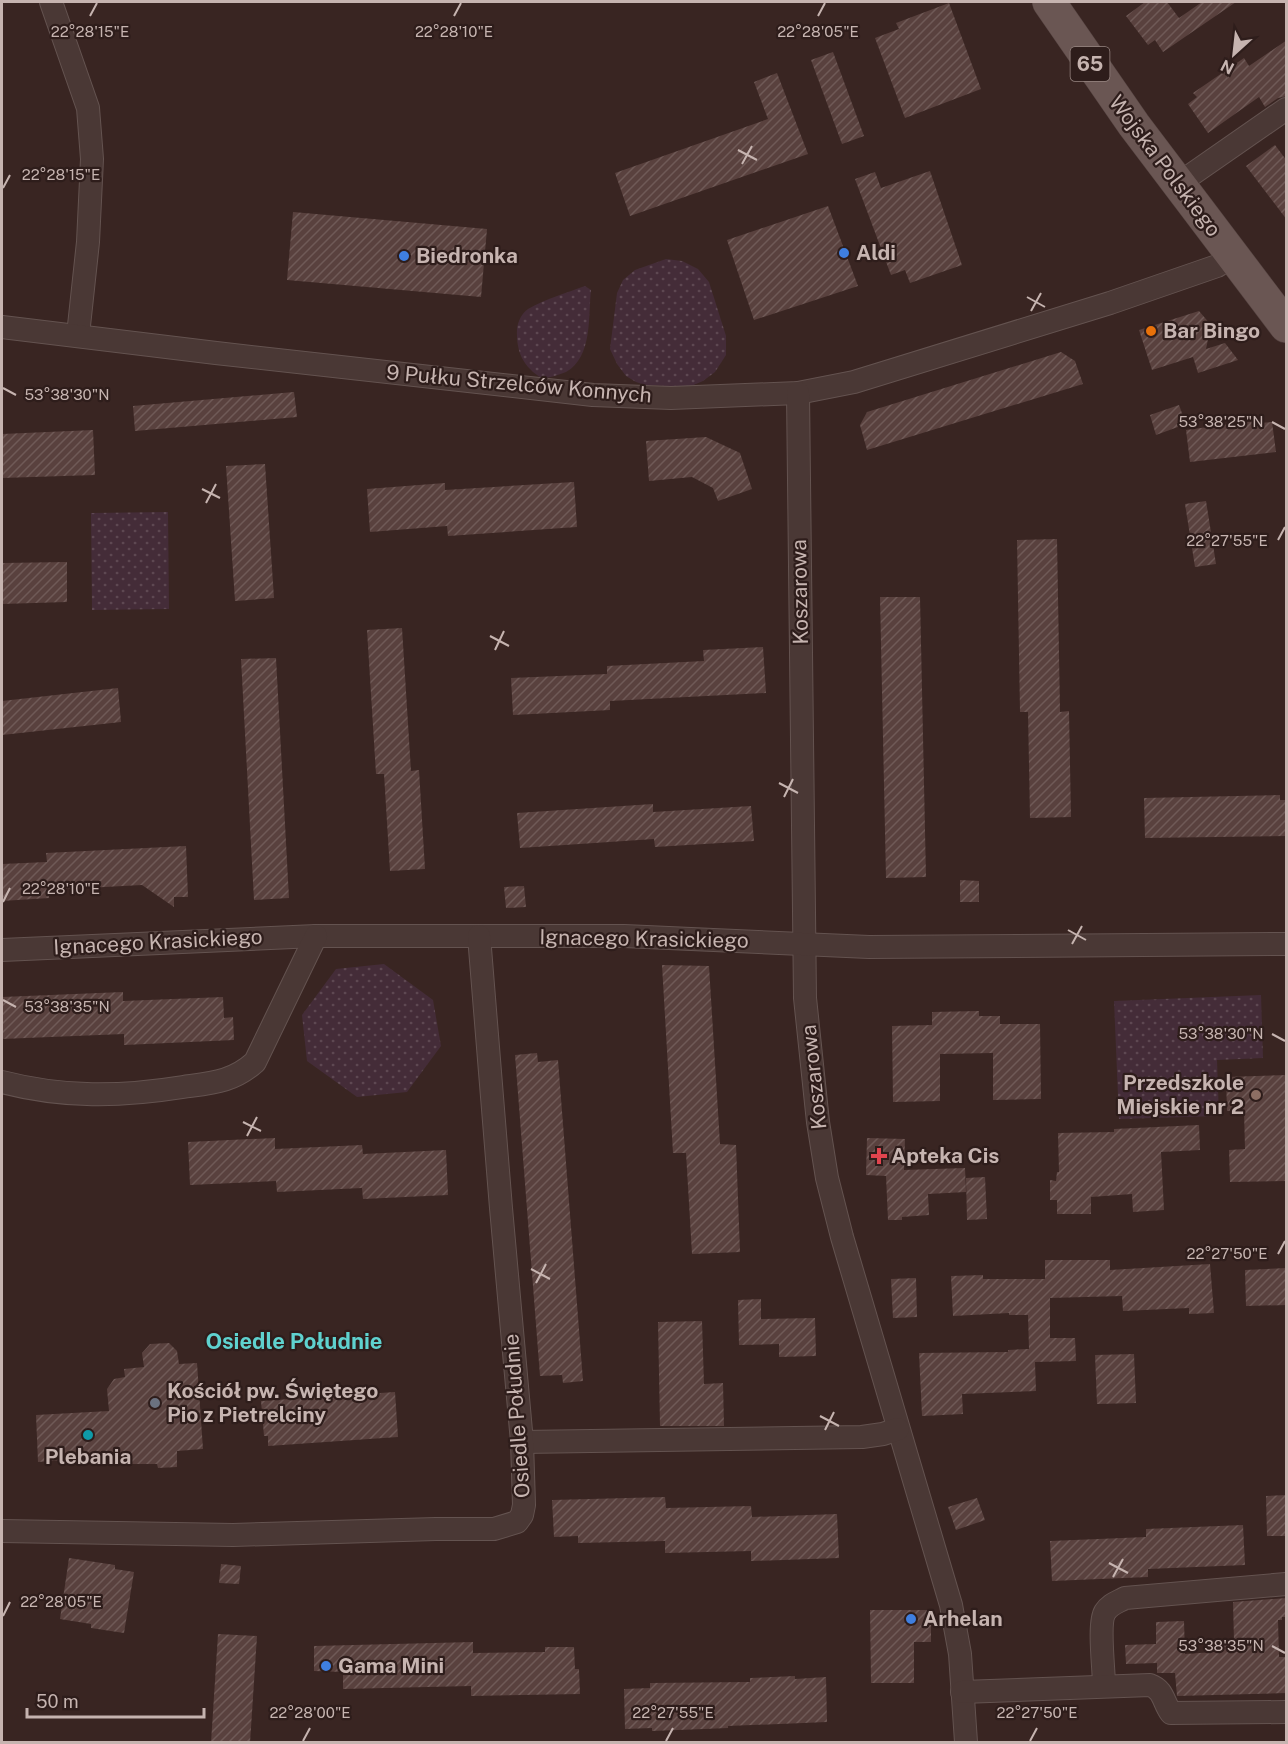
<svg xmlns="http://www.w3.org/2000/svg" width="1288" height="1744" font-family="'Public Sans',sans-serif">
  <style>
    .grass { fill: url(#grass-dots) }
    .building { fill: url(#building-hatch) }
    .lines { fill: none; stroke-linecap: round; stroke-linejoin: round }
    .minor-casing { stroke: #645350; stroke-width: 24 }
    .primary-casing { stroke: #53413f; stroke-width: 34 }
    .minor { stroke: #4a3835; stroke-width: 22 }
    .primary { stroke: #6a5653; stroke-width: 33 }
    .ticks { fill: none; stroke: #c6b4b0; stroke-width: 2 }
    .shop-dot { fill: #3f7fe0; stroke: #2e1d1b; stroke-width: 2 }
    .food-dot { fill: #e8710a; stroke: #2e1d1b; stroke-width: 2 }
    .education-dot { fill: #8d6e63; stroke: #2e1d1b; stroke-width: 2 }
    .health-dot { fill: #e0444e; stroke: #2e1d1b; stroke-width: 2 }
    .worship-dot { fill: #6b7280; stroke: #2e1d1b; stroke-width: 2 }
    .culture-dot { fill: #0f9aa8; stroke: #2e1d1b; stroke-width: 2 }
    .labels { text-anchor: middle; stroke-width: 4.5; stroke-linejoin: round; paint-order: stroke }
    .shield { fill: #2e1d1b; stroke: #988783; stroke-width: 1.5 }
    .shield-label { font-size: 20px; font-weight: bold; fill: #c6b4b0 }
    .street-label { font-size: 21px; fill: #c6b4b0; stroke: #2e1d1b }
    .poi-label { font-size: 21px; font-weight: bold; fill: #c6b4b0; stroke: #2e1d1b; text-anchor: start }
    .neighbourhood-label { font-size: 22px; font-weight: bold; fill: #5fd2cf; stroke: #2e1d1b }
    .ticks-label { font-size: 15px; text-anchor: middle; fill: #c6b4b0; stroke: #2e1d1b; stroke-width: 4.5; stroke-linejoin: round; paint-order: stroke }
  </style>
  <defs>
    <pattern id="grass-dots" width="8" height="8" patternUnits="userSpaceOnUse" patternTransform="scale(1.5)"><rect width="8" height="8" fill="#442c38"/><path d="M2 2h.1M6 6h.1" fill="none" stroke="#5e4852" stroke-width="1.8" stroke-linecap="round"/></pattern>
    <pattern id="building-hatch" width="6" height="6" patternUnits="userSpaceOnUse" patternTransform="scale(1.5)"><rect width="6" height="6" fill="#59413e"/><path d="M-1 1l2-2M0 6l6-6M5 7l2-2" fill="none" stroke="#6f5a57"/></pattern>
  </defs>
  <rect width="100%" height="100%" fill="#392522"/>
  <g class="grass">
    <path d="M666 259 682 261 698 269 709 282 726 336V355L715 372 703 381 689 387 645 385 636 382 626 376 617 364 610 349 617 293 623 280 635 270Z"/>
    <path d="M585 286 591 290C588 316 593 357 566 372 559 375 550 377 543 379 523 367 516 352 517 329 518 321 522 313 528 309 545 299 566 293 585 286Z"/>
    <path d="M168 512 169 609 92 610 91 513Z"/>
    <path d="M384 964 433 1000 441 1046 407 1092 357 1097 307 1061 302 1015 336 969Z"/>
    <path d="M1261 995 1263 1058 1217 1060 1219 1116 1119 1119 1114 1001Z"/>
  </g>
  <g class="building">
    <path d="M1145 2H1167L1179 18 1202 2H1236L1163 52 1155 40 1148 45 1126 16Z"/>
    <path d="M949 3 981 89 905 118 875 38 899 29 896 23Z"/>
    <path d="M1287 40V96L1278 98 1265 107 1259 97 1208 133 1188 104 1197 97 1193 93 1244 58 1249 66Z"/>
    <path d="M833 52 864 136 842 144 811 60Z"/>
    <path d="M777 73 808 154 630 216 615 173 768 119 754 82Z"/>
    <path d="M1275 145 1287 161V220L1246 166Z"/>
    <path d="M930 171 962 265 910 283 905 270 891 275 855 179 875 172 881 188Z"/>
    <path d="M828 206 858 286 754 320 727 240Z"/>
    <path d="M293 212 487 229 481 297 287 280Z"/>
    <path d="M1199 311 1211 325 1206 349 1225 343 1238 360 1198 373 1193 357 1152 370 1139 330Z"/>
    <path d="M1061 352 1075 361 1083 384 867 450 860 425 867 412Z"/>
    <path d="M294 392 297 417 135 431 133 406Z"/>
    <path d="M1179 405 1186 424 1156 435 1150 415Z"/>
    <path d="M1259 420 1260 423 1272 422 1276 452 1190 462 1186 430Z"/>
    <path d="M93 430 95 475 2 478V434Z"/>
    <path d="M706 437 740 453 752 489 718 501 713 488 692 477 649 481 646 441Z"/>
    <path d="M265 464 274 598 235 601 226 466Z"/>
    <path d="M574 482 577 527 448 536 447 526 370 532 367 489 445 483V490Z"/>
    <path d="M1206 501 1216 564 1195 567 1185 504Z"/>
    <path d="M1057 539 1060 712 1069 711 1071 817 1030 818 1028 712H1020L1017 540Z"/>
    <path d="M67 562V602L2 604V563Z"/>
    <path d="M880 597H920L926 877 886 878Z"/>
    <path d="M402 628 411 771 419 770 425 869 390 871 384 774H376L367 630Z"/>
    <path d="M763 647 766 693 610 701V710L513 715 511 678 607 674V666L704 661 703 650Z"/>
    <path d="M276 658 289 898 254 900 241 659Z"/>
    <path d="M118 688 121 722 2 735V701Z"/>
    <path d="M1280 795V800H1287V836L1145 838 1144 798Z"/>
    <path d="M653 804V812L751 806 754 841 655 847 654 839 520 848 517 813Z"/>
    <path d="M186 846 188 897H174V907L142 885 49 890V898L2 901V864L47 862 46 853Z"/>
    <path d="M960 880 979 881V902H960Z"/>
    <path d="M524 886 526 907 506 908 504 887Z"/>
    <path d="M662 965 709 966 720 1144 736 1145 740 1252 692 1254 686 1153H673Z"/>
    <path d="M123 992V1001L223 997 224 1018 233 1017 234 1040 124 1045V1034L2 1039V997Z"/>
    <path d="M979 1011V1016H1000V1024H1040L1041 1099 993 1100V1053L940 1054V1101L893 1102 892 1026 932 1025V1012Z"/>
    <path d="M537 1053 538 1062 558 1060 583 1381 563 1383 562 1375 540 1376 515 1055Z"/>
    <path d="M1287 1075V1181L1230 1182 1229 1150 1245 1149 1244 1110 1227 1111 1226 1077Z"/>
    <path d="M1199 1125 1200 1150 1161 1152 1164 1210 1133 1212 1132 1194 1091 1197V1214H1057V1200H1050V1180L1056 1181 1057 1172H1059L1058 1133 1114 1132V1129Z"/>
    <path d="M275 1138V1149L362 1145 363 1154 446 1150 448 1195 363 1199 362 1188 277 1192 276 1181 190 1185 188 1142Z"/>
    <path d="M867 1138 905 1139 904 1170 965 1168 966 1192 928 1194 929 1215 902 1217V1220H888L886 1176 866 1175Z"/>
    <path d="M985 1177 987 1219 967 1220 966 1178Z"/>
    <path d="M1045 1260H1110V1270L1210 1264 1214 1313 1189 1314V1308L1123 1311 1122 1296 1050 1298V1338H1075L1076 1361 1035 1362 1036 1391 962 1394 963 1414 922 1416 919 1353 1008 1352V1350L1029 1349 1028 1315H1009V1313L953 1316 951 1276 983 1275V1279H1045Z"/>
    <path d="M1287 1268V1305L1246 1306 1245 1270Z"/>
    <path d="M916 1278 917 1317 893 1318 891 1279Z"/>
    <path d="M761 1299V1319L815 1318 816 1356 779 1357V1344L739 1345 738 1300Z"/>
    <path d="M702 1321 704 1384 723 1383 724 1426H660L658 1322Z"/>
    <path d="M169 1343 177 1351 179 1364 197 1363 203 1449 177 1451V1467L158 1468 157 1464H124L123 1456 38 1462 36 1415 109 1411 107 1389 114 1379 125 1377 124 1369 144 1367 142 1353 150 1344Z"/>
    <path d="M1134 1354 1136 1403 1097 1404 1095 1355Z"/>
    <path d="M395 1392 398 1437 268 1446V1436H264L261 1401Z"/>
    <path d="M1287 1495V1536H1267L1266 1496Z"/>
    <path d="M665 1497 666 1508 751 1506 752 1517 837 1514 839 1558 751 1561V1551L665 1553V1541L578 1543V1536L554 1537 552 1500Z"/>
    <path d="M977 1498 985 1520 956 1530 948 1507Z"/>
    <path d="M1243 1525 1245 1565 1148 1569V1577L1052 1581 1050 1541 1146 1537V1529Z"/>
    <path d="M69 1558 115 1565V1569L134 1572 124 1633 91 1628V1624L60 1619Z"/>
    <path d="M221 1564 241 1566 239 1584 219 1583Z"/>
    <path d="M1287 1598V1617H1282V1620H1278L1279 1657H1287V1693L1177 1696 1175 1673H1157V1663L1126 1664 1125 1645 1156 1644V1622L1184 1621 1185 1654 1214 1652 1223 1641H1234L1233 1602Z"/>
    <path d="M870 1610H931V1642H914V1683H871Z"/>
    <path d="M218 1634 257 1636 250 1743H211Z"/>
    <path d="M473 1642V1653L545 1652V1647H574L575 1669H579L580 1694 471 1696V1686L343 1689V1672L314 1671V1646Z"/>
    <path d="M795 1676V1679L826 1677 827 1722 728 1726V1728L704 1729 652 1731V1728L625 1729 624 1689 650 1688V1683L750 1682V1678Z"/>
  </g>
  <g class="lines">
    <defs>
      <g id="minor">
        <path d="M51 2 88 108 92 159 88 242 78 335"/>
        <path d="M1178 184 1286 109"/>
        <path d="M2 327 216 353 593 395 671 398 798 393 854 382 1110 303 1217 266 1233 256"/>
        <path d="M798 393 805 998 818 1122 827 1178 842 1237 951 1605 960 1654 966 1742"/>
        <path d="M2 950 316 936H624L869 947 1286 944"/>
        <path d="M2 1082C64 1098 120 1097 183 1087 212 1083 233 1082 255 1062L316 936"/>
        <path d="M522 1442 862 1437 883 1434 898 1429"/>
        <path d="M2 1531 233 1535 436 1529H494L517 1522 522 1515 524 1505 522 1442 501 1208 479 936"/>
        <path d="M1104 1685C1104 1670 1098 1623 1105 1612 1110 1604 1118 1602 1125 1598L1286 1584"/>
        <path d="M962 1692 1150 1685C1164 1690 1163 1702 1171 1713L1286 1712"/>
      </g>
      <path id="primary" d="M1049 2 1134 125 1286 326"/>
    </defs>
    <use href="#minor" class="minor-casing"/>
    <use href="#primary" class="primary-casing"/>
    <use href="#minor" class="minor"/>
    <use href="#primary" class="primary"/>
  </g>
  <path class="ticks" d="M90 16 97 3M454 16 461 3M818 16 825 3M738 150 757 160M742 164 752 146M3 188 10 175M1027 297 1045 307M1031 311 1041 293M3 388 16 395M1272 422 1285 429M202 489 220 498M206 503 216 484M1278 540 1285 527M490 636 509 646M495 650 504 631M779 783 798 793M784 797 793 779M3 902 10 888M1068 930 1086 940M1072 944 1082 926M3 1000 16 1007M1272 1034 1285 1041M243 1122 261 1131M247 1136 257 1117M1278 1254 1285 1241M531 1269 550 1279M536 1283 546 1264M820 1416 839 1426M825 1430 834 1412M1109 1563 1128 1573M1113 1577 1123 1559M3 1616 10 1602M1272 1646 1285 1653M303 1741 310 1728M666 1741 673 1728M1030 1741 1037 1728"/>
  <g class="shop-dot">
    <circle cx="844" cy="253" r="6"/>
    <circle cx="404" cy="256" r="6"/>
    <circle cx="911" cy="1619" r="6"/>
    <circle cx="326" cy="1666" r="6"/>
  </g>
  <circle class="food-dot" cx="1151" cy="331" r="6"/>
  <circle class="education-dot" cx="1256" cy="1095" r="6"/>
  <path class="health-dot" d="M876 1147h6v6h6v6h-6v6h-6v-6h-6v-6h6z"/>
  <circle class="worship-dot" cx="155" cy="1403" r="6"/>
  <circle class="culture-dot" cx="88" cy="1435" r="6"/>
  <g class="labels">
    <rect class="shield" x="1070.5" y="47" width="39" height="34" rx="4.5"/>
    <g class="shield-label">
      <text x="1090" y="71">65</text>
    </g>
    <g class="street-label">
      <text transform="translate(1165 166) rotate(53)" y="7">Wojska Polskiego</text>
      <text transform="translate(519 384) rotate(5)" y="7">9 Pułku Strzelców Konnych</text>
      <text transform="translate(800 592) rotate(-91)" y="7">Koszarowa</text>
      <text transform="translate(644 939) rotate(1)" y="7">Ignacego Krasickiego</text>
      <text transform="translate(158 942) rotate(-3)" y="7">Ignacego Krasickiego</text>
      <text transform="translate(814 1077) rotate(-96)" y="7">Koszarowa</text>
      <text transform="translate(517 1416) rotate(-94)" y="7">Osiedle Południe</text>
    </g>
    <g class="poi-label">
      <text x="856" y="260">Aldi</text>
      <text x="416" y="263">Biedronka</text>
      <text x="1163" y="338">Bar Bingo</text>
      <text x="1244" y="1090" text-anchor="end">Przedszkole<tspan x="1244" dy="24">Miejskie nr 2</tspan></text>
      <text x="891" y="1163">Apteka Cis</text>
      <text x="167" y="1398">Kościół pw. Świętego<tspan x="167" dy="24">Pio z Pietrelciny</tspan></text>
      <text x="88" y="1464" text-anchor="middle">Plebania</text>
      <text x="923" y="1626">Arhelan</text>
      <text x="338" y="1673">Gama Mini</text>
    </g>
    <g class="neighbourhood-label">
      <text x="294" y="1349">Osiedle Południe</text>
    </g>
  </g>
  <g class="ticks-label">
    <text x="90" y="37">22°28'15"E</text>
    <text x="454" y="37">22°28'10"E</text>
    <text x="818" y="37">22°28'05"E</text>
    <text x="61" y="180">22°28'15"E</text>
    <text x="67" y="400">53°38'30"N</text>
    <text x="1221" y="427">53°38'25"N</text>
    <text x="1227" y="546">22°27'55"E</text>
    <text x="61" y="894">22°28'10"E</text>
    <text x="67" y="1012">53°38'35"N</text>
    <text x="1221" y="1039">53°38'30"N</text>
    <text x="1227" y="1259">22°27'50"E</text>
    <text x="61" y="1607">22°28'05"E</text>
    <text x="1221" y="1651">53°38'35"N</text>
    <text x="310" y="1718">22°28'00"E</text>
    <text x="673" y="1718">22°27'55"E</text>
    <text x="1037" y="1718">22°27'50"E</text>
  </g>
  <rect width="1288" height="1744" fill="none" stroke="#c6b4b0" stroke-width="6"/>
  <g transform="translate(1234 54) rotate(207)" stroke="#2e1d1b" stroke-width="4.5" paint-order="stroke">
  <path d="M0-4.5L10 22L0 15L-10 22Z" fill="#c6b4b0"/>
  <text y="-9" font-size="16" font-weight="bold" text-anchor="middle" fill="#c6b4b0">N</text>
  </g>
  <path d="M27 1708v9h177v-9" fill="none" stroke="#c6b4b0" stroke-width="3"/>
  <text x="36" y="1708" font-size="18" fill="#c6b4b0" stroke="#2e1d1b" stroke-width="4.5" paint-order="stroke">50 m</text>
</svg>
